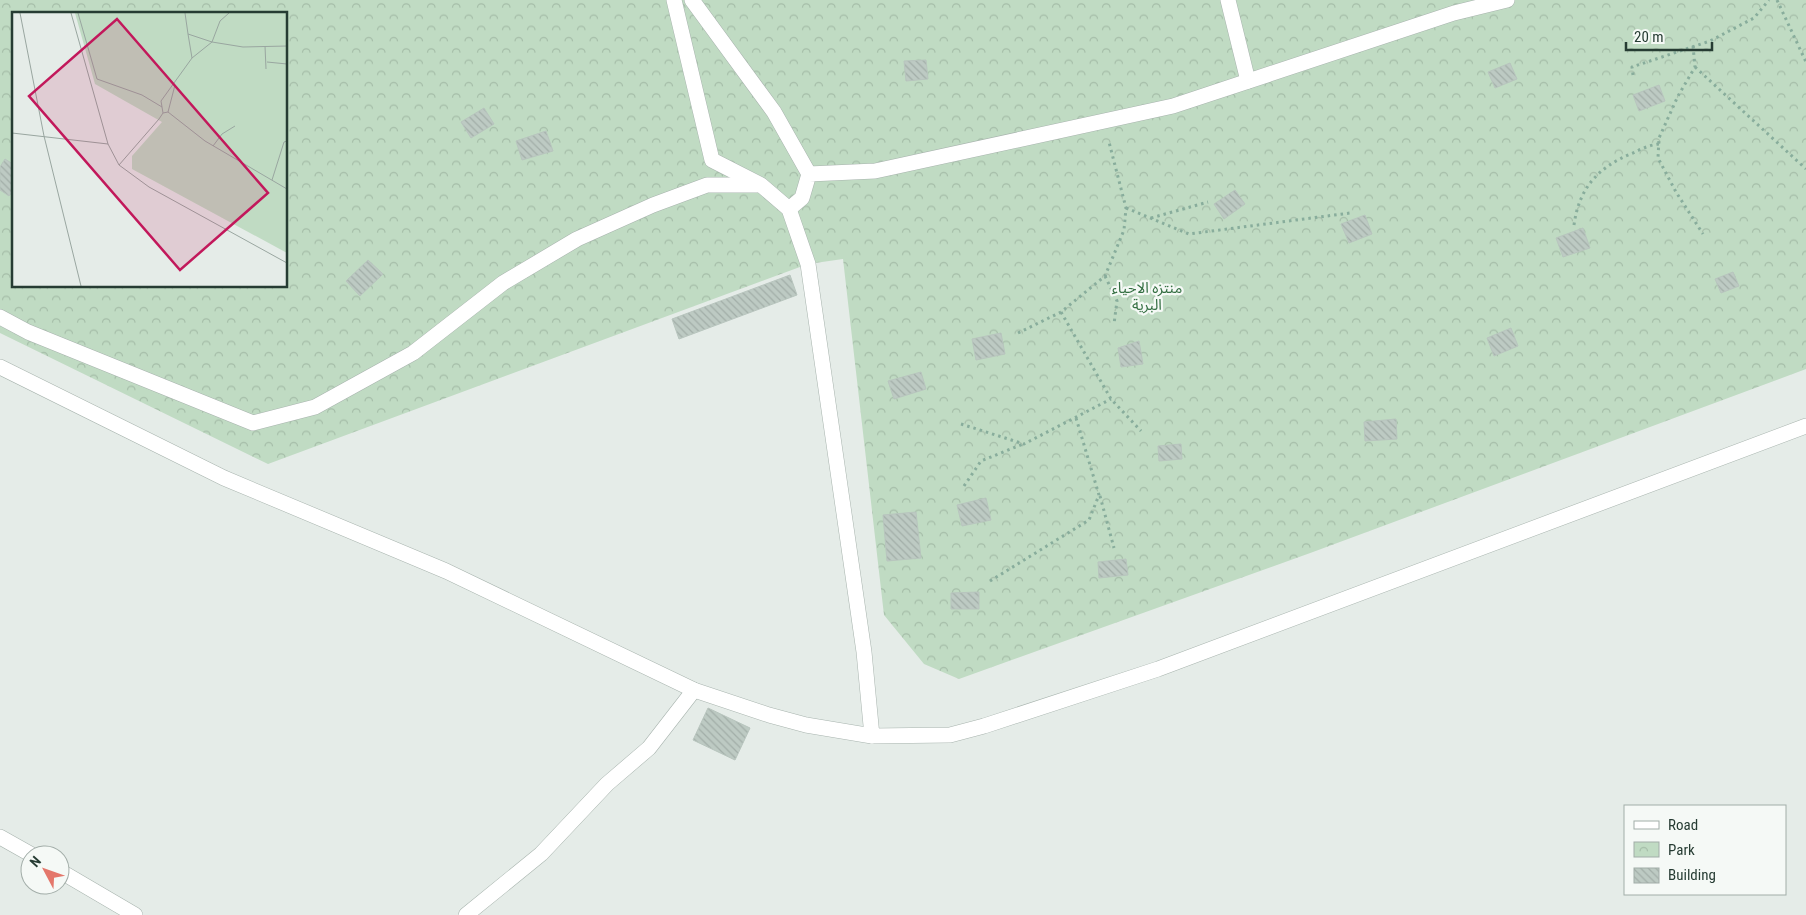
<svg xmlns="http://www.w3.org/2000/svg" width="1806" height="915" font-family="'Roboto Condensed','Noto Sans Arabic',sans-serif">
  <style>
    .park { fill: url(#park-crowns); fill-rule: evenodd }
    .building { fill: url(#building-back-hatch); stroke: #b8c5be }
    .lines { fill: none; stroke-linecap: round; stroke-linejoin: round }
    .minor-casing { stroke: #a8b4ae; stroke-width: 16 }
    .path { stroke: #88ad9c; stroke-width: 3; stroke-dasharray: 2.5 4; stroke-linecap: butt }
    .minor { stroke: #fff; stroke-width: 15 }
    .labels { text-anchor: middle; stroke-width: 4.5; stroke-linejoin: round; paint-order: stroke }
    .park-label { font-size: 15px; fill: #346f42; stroke: #f5f9f6 }
    .inset-road { fill: none; stroke: #99a6a0; stroke-width: 1 }
    .view { fill: #c2185b; fill-opacity: 0.15; stroke: #c2185b; stroke-width: 2.5 }
    .inset-edge { fill: none; stroke: #263c33; stroke-width: 2.5 }
  </style>
  <defs>
    <pattern id="park-crowns" width="20" height="18" patternUnits="userSpaceOnUse" patternTransform="scale(1.25)"><rect width="20" height="18" fill="#c0dbc3"/><path d="M2 6a3 3 0 1 1 6 0M12 15a3 3 0 1 1 6 0" fill="none" stroke="#a5bda8"/></pattern>
    <pattern id="building-back-hatch" width="6" height="6" patternUnits="userSpaceOnUse" patternTransform="scale(1.25)"><rect width="6" height="6" fill="#bdcac3"/><path d="M-1 5l2 2M0 0l6 6M5-1l2 2" fill="none" stroke="#a2aea8"/></pattern>
  </defs>
  <rect width="100%" height="100%" fill="#e5ece8"/>
  <path class="park" d="M0 0H1806V369L1313 552 959 679 924 664 884 615 843 259 808 264 268 464 0 333ZM14 14H286V286H14Z"/>
  <g class="building">
    <path d="M926 60 928 79 906 81 904 61Z"/>
    <path d="M1510 63 1517 79 1495 88 1488 72Z"/>
    <path d="M1659 85 1665 101 1639 111 1633 95Z"/>
    <path d="M484 108 494 124 471 138 461 122Z"/>
    <path d="M546 131 553 151 522 160 516 141Z"/>
    <path d="M5 159 14 165V190L9 196 0 190V167Z"/>
    <path d="M1235 190 1245 204 1224 219 1214 204Z"/>
    <path d="M1365 215 1372 234 1349 243 1341 224Z"/>
    <path d="M1583 228 1590 248 1563 257 1556 238Z"/>
    <path d="M368 260 383 274 360 296 346 281Z"/>
    <path d="M1733 272 1739 286 1721 293 1715 279Z"/>
    <path d="M790 275 797 295 679 339 672 319Z"/>
    <path d="M1511 328 1518 346 1494 356 1487 338Z"/>
    <path d="M1001 333 1005 354 976 360 972 339Z"/>
    <path d="M1139 341 1143 364 1121 367 1118 348Z"/>
    <path d="M921 372 926 389 894 399 888 381Z"/>
    <path d="M1396 419 1397 439 1365 441 1364 422Z"/>
    <path d="M1181 444 1182 459 1159 461 1158 446Z"/>
    <path d="M986 498 991 520 962 526 957 505Z"/>
    <path d="M916 512 921 558 887 561 883 515Z"/>
    <path d="M1126 559 1128 575 1099 578 1098 562Z"/>
    <path d="M979 592V609H951V593Z"/>
    <path d="M708 708 750 728 735 760 693 740Z"/>
  </g>
  <g class="lines">
    <defs>
      <g id="minor">
        <path d="M674 0 712 160 761 185 789 209 808 264 864 652 872 736 950 735 984 726 1158 669 1806 426"/>
        <path d="M692 0 774 112 809 174"/>
        <path d="M1228 0 1248 81"/>
        <path d="M789 209 802 198 809 174 875 171 1173 106 1454 13 1507 0"/>
        <path d="M0 317 28 332 253 423 315 407 413 353 503 283 577 239 653 205 707 185H757"/>
        <path d="M0 367 224 478 446 571 694 690 769 715 806 725 872 736"/>
        <path d="M0 837 32 855"/>
        <path d="M60 871 135 915"/>
        <path d="M466 915 541 854 607 784 649 748 694 690"/>
      </g>
    </defs>
    <use href="#minor" class="minor-casing"/>
    <g class="path">
      <path d="M1777 0 1806 62"/>
      <path d="M1693 46 1695 67 1678 96 1659 138 1658 158 1676 192 1703 234"/>
      <path d="M1695 67 1806 169"/>
      <path d="M1633 75 1632 67 1710 41 1754 18 1769 0"/>
      <path d="M1126 208 1189 234 1350 213"/>
      <path d="M1151 218 1208 202"/>
      <path d="M1574 225C1579 188 1598 167 1633 153 1641 149 1649 145 1659 144"/>
      <path d="M1105 276 1117 301 1114 324"/>
      <path d="M1061 312 1111 399 1141 431"/>
      <path d="M1018 333 1061 312 1105 276 1124 230 1126 208 1109 142"/>
      <path d="M961 424 1024 444 1111 399"/>
      <path d="M964 486 981 461 1023 444"/>
      <path d="M1100 496 1114 548"/>
      <path d="M990 581 1089 520 1099 495 1076 418"/>
    </g>
    <use href="#minor" class="minor"/>
  </g>
  <g class="labels">
    <g class="park-label">
      <text x="1147" y="293">منتزه الاحياء<tspan x="1147" dy="17">البرية</tspan></text>
    </g>
  </g>
  <g transform="translate(12 12)">
    <rect width="275" height="275" fill="#e5ece8"/>
    <path d="M63 1H275V241L120 157V144L150 110 83 72Z" fill="#c0dbc3"/>
    <path class="inset-road" d="M8 1 32 124 69 274M59 1 96 132 107 153M66 1 85 67 130 83 150 95M173 1 176 22 200 30 231 35 275 34M217 1 208 9 200 30 180 46 149 89 151 101 147 107 107 153 137 175 275 251M176 22 180 46M253 34 254 57M255 50 275 52M156 100 163 73M151 101 156 100 193 129 275 177M0 121 96 132M201 134 210 122 223 114M260 168 272 130 275 129"/>
    <path class="view" d="M105 7 256 181 168 258 17 84Z"/>
    <rect width="275" height="275" class="inset-edge"/>
  </g>
  <rect x="1624" y="805" width="162" height="90" fill="#f5f9f6" stroke="#a2ada8"/>
  <rect x="1634" y="821" width="25" height="8" fill="#ffffff" stroke="#a2ada8"/>
  <text x="1668" y="830" font-size="15" fill="#263c33">Road</text>
  <rect x="1634" y="842" width="25" height="15" fill="url(#park-crowns)" stroke="#a2ada8"/>
  <text x="1668" y="855" font-size="15" fill="#263c33">Park</text>
  <rect x="1634" y="868" width="25" height="15" fill="url(#building-back-hatch)" stroke="#a2ada8"/>
  <text x="1668" y="880" font-size="15" fill="#263c33">Building</text>
  <g transform="translate(45 870) rotate(311)"><circle r="24" fill="#f5f9f6" stroke="#a2ada8"/>
  <path d="M0-4L9 19L0 12L-9 19Z" fill="#e4776b"/>
  <text y="-8" font-size="14" font-weight="bold" text-anchor="middle" fill="#263c33">N</text>
  </g>
  <path d="M1626 42v8h86v-8" fill="none" stroke="#263c33" stroke-width="2.5"/>
  <text x="1634" y="42" font-size="15" fill="#263c33" stroke="#f5f9f6" stroke-width="4" paint-order="stroke">20 m</text>
</svg>
